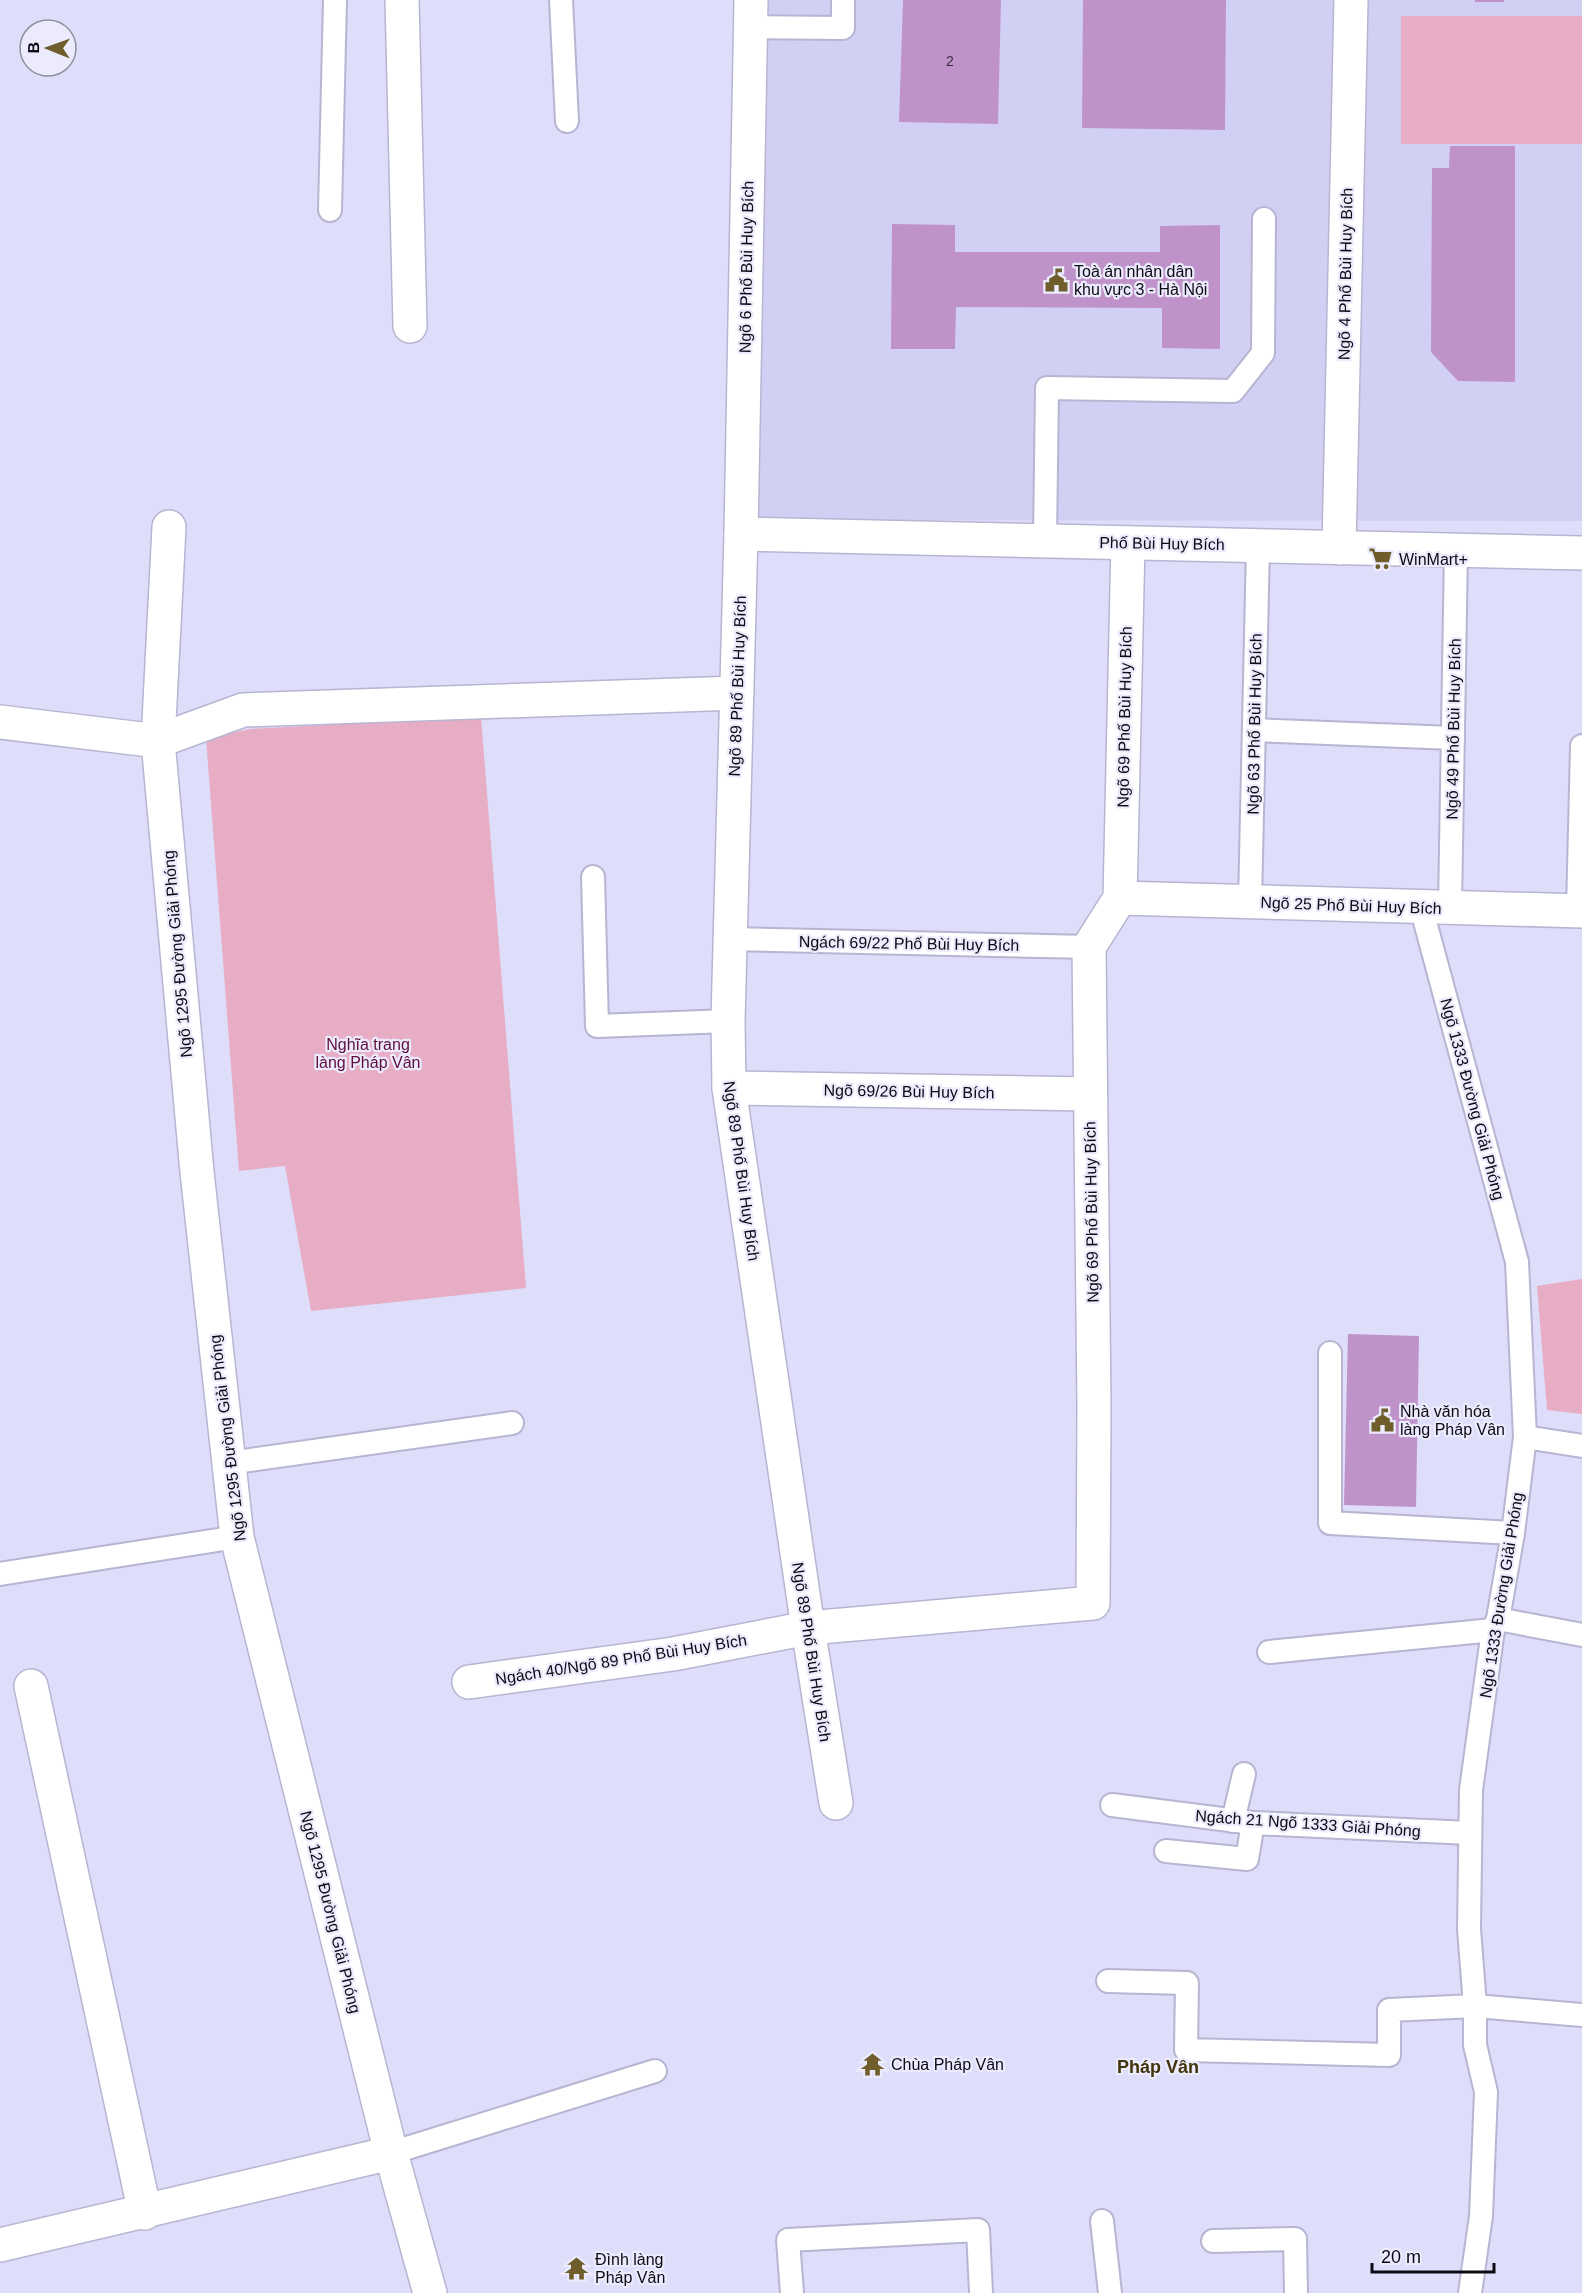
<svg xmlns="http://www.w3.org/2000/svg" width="1582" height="2293" font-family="Arial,sans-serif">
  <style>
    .built { fill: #d2cff4 }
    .green { fill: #e7adc4 }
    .building { fill: #bf93c9 }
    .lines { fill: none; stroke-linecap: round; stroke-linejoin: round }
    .lane-casing { stroke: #b7b5d1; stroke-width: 26 }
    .street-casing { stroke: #b7b5d1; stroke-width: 36 }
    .secondary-casing { stroke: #b7b5d1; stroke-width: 36 }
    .lane { stroke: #fff; stroke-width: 22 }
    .street { stroke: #fff; stroke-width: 33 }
    .secondary { stroke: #fff; stroke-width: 33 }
    .labels { text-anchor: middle; stroke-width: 4.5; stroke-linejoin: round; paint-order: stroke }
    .number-label { font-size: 14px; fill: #392d41 }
    .street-label { font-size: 16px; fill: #0c0b14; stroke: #ecebfd }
    .poi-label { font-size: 16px; fill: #0c0b14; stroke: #ecebfd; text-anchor: start }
    .park-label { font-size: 16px; fill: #600e3b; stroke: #ecebfd }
    .neighbourhood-label { font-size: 18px; font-weight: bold; fill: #42340a; stroke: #ecebfd }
  </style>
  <rect width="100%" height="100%" fill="#deddfa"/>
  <path class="built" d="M762 0H1582V521L751 520Z"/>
  <g class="green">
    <rect x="1401" y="16" width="181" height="128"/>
    <path d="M481 717 526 1288 311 1311 285 1166 239 1171 206 738 250 729Z"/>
    <path d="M1582 1279V1414L1547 1410 1537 1286Z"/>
  </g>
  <g class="building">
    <path d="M903 0H1001L998 124 899 122Z"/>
    <path d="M1083 0H1226L1225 130 1082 128Z"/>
    <rect x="1475" y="0" width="29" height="2"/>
    <path d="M1450 146H1515V382L1458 381 1431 352 1432 168H1449Z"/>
    <path d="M892 224 955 225V252H1160V226L1220 225V349L1162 348V308L956 307 955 349H891Z"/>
    <path d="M1348 1334 1419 1336 1416 1507 1344 1505Z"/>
  </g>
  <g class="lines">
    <defs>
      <g id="lane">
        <path d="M561 0 567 121"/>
        <path d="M750 27 843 28V0"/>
        <path d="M330 210 335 0"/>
        <path d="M1045 541 1047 388 1233 391 1263 353 1264 219"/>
        <path d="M1254 730 1453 738"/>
        <path d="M593 877 597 1026 728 1021"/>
        <path d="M1250 902 1258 546"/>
        <path d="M1421 907 1517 1262 1525 1437 1513 1533 1498 1619 1493 1630 1471 1790 1469 1929 1475 2006V2045L1486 2092 1481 2216 1470 2293"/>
        <path d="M1450 907 1456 550"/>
        <path d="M1578 911 1582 746"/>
        <path d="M730 939 1089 947"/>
        <path d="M1330 1353V1523L1513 1533"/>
        <path d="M1525 1437 1582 1446"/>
        <path d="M229 1463 512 1423"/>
        <path d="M0 1574 237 1537"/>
        <path d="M1498 1619 1582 1635"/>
        <path d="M1269 1652 1493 1630"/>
        <path d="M1112 1805 1253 1823 1470 1833"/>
        <path d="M1233 1821 1244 1774"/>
        <path d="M1166 1851 1247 1859 1253 1823"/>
        <path d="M1108 1981 1187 1983 1186 2050 1389 2055V2010L1475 2006 1582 2015"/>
        <path d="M391 2153 655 2071"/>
        <path d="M1102 2221 1110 2293"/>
        <path d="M1213 2241 1295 2239 1296 2293"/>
        <path d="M792 2293 788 2240 978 2230 981 2293"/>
      </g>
      <g id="street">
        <path d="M402 0 410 326"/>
        <path d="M169 527 158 741 197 1172 237 1537 391 2153 430 2293"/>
        <path d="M741 534 728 1021 729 1088 808 1628 836 1803"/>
        <path d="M1339 548 1351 0"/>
        <path d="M0 722 158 741 243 710 737 693"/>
        <path d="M1120 898 1582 911"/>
        <path d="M729 1088 1090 1094"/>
        <path d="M469 1682 673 1654 808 1628 1093 1603 1094 1406 1089 947 1120 898 1128 543"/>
        <path d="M31 1686 145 2213"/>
        <path d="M0 2245 391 2153"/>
      </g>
      <path id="secondary" d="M751 0 741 534 1582 553"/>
    </defs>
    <use href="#lane" class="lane-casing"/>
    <use href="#street" class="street-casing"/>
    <use href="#secondary" class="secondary-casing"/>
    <use href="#lane" class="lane"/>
    <use href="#street" class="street"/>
    <use href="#secondary" class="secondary"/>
  </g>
  <defs>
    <symbol id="civic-bare" viewBox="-9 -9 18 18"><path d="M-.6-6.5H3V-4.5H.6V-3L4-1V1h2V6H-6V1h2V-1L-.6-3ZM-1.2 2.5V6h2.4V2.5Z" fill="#6f5d2b" stroke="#ecebfd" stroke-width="2.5" paint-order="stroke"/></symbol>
    <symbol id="supermarket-bare" viewBox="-9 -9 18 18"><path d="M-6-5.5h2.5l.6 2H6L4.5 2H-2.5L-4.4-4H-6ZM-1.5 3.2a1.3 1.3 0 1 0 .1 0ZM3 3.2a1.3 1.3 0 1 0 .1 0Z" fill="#6f5d2b" stroke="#ecebfd" stroke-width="2.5" paint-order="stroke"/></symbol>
    <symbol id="temple-bare" viewBox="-9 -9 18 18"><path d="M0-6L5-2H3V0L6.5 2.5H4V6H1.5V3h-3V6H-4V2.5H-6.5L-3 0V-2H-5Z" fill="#6f5d2b" stroke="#ecebfd" stroke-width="2.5" paint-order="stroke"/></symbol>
  </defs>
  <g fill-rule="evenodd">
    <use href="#civic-bare" x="1040" y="264" width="33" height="33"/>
    <use href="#supermarket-bare" x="1364" y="542" width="33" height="33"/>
    <use href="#civic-bare" x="1366" y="1404" width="33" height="33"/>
    <use href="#temple-bare" x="856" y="2048" width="33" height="33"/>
    <use href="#temple-bare" x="560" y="2252" width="33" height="33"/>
  </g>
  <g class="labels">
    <g class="number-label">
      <text x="950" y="66">2</text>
    </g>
    <g class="street-label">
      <text transform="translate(746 267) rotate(-89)" y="6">Ngõ 6 Phố Bùi Huy Bích</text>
      <text transform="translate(1345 274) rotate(-89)" y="6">Ngõ 4 Phố Bùi Huy Bích</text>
      <text transform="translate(1162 543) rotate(1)" y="6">Phố Bùi Huy Bích</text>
      <text transform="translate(737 686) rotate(-88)" y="6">Ngõ 89 Phố Bùi Huy Bích</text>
      <text transform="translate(1124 717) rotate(-89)" y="6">Ngõ 69 Phố Bùi Huy Bích</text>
      <text transform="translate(1254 724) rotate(-89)" y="6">Ngõ 63 Phố Bùi Huy Bích</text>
      <text transform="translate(1453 729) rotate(-89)" y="6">Ngõ 49 Phố Bùi Huy Bích</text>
      <text transform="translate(1351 905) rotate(2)" y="6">Ngõ 25 Phố Bùi Huy Bích</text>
      <text transform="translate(909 943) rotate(1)" y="6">Ngách 69/22 Phố Bùi Huy Bích</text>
      <text transform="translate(177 954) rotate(-95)" y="6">Ngõ 1295 Đường Giải Phóng</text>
      <text transform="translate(909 1091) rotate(1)" y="6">Ngõ 69/26 Bùi Huy Bích</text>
      <text transform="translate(1473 1099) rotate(75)" y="6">Ngõ 1333 Đường Giải Phóng</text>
      <text transform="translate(742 1171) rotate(82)" y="6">Ngõ 89 Phố Bùi Huy Bích</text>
      <text transform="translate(1091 1212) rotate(-91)" y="6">Ngõ 69 Phố Bùi Huy Bích</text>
      <text transform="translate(227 1438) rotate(-97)" y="6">Ngõ 1295 Đường Giải Phóng</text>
      <text transform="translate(1501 1595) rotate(-81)" y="6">Ngõ 1333 Đường Giải Phóng</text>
      <text transform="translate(812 1652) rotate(81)" y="6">Ngõ 89 Phố Bùi Huy Bích</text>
      <text transform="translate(621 1659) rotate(-9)" y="6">Ngách 40/Ngõ 89 Phố Bùi Huy Bích</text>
      <text transform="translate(1308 1823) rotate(4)" y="6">Ngách 21 Ngõ 1333 Giải Phóng</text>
      <text transform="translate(331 1912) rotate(76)" y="6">Ngõ 1295 Đường Giải Phóng</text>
    </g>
    <g class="poi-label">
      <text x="1074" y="277">Toà án nhân dân<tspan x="1074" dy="18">khu vực 3 - Hà Nội</tspan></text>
      <text x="1399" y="565">WinMart+</text>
      <text x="1400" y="1417">Nhà văn hóa<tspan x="1400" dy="18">làng Pháp Vân</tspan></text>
      <text x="891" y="2070">Chùa Pháp Vân</text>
      <text x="595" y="2265">Đình làng<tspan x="595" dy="18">Pháp Vân</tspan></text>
    </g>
    <g class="park-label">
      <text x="368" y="1050">Nghĩa trang<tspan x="368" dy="18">làng Pháp Vân</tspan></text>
    </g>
    <g class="neighbourhood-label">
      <text x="1158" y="2073">Pháp Vân</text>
    </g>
  </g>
  <g transform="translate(48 48) rotate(271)"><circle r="28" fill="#ecebfd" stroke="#9291a0" stroke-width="1.5"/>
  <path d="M0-4.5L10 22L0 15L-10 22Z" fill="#6f5d2b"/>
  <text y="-9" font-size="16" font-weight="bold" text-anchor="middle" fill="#0c0b14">B</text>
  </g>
  <path d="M1372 2263v9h122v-9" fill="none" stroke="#0c0b14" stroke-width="3"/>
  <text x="1381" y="2263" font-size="18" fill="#0c0b14" stroke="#ecebfd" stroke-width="4.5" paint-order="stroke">20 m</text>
</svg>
